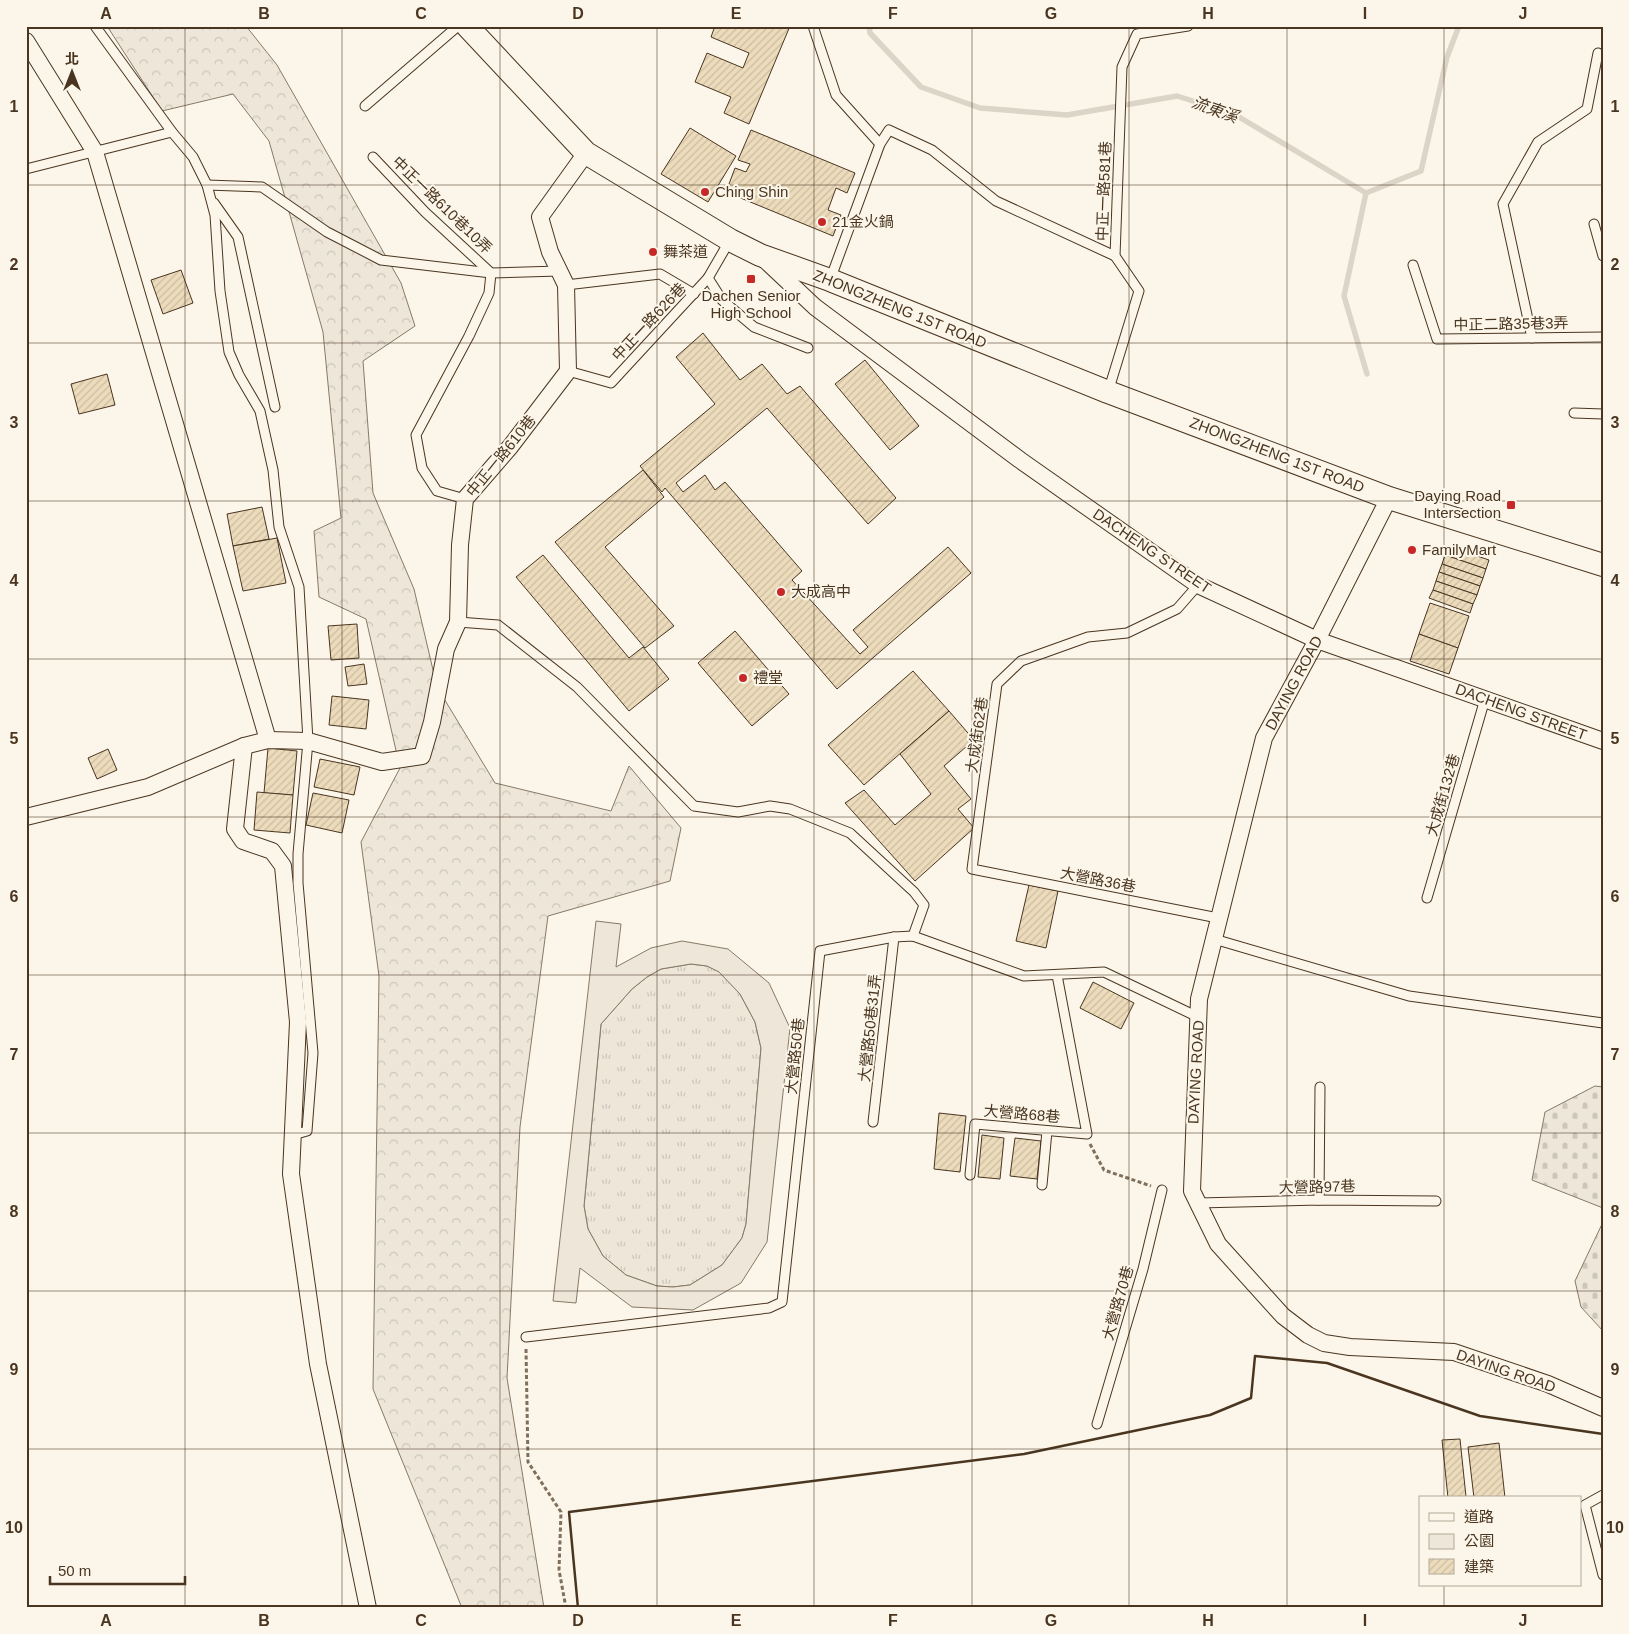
<svg xmlns="http://www.w3.org/2000/svg" width="1629" height="1634" font-family="Arial,'Noto Sans TC',sans-serif">
  <style>
    .grass { fill: url(#grass-tufts); stroke: #887966 }
    .forest { fill: url(#forest-crowns); stroke: #887966 }
    .cemetery { fill: url(#cemetery-stones); stroke: #887966 }
    .park { fill: #ede6d9; stroke: #887966; fill-rule: evenodd }
    .lines { fill: none; stroke-linecap: round; stroke-linejoin: round }
    .stream { stroke: #dcd4c6; stroke-width: 5.5 }
    .building { fill: url(#building-hatch); stroke: #4a3520 }
    .lane-casing { stroke: #4a3520; stroke-width: 11 }
    .street-casing { stroke: #4a3520; stroke-width: 18 }
    .secondary-casing { stroke: #4a3520; stroke-width: 24 }
    .path { stroke: #7f6f5c; stroke-width: 3; stroke-dasharray: 4 2.5; stroke-linecap: butt }
    .lane { stroke: #fbf6e9; stroke-width: 9 }
    .street { stroke: #fbf6e9; stroke-width: 16 }
    .secondary { stroke: #fbf6e9; stroke-width: 22 }
    .wall { stroke: #4a3520; stroke-width: 2.5 }
    .grid { fill: none; stroke: #4a3520; stroke-width: 1; stroke-opacity: 0.55 }
    .poi-dot { fill: #c62828; stroke: #fbf6e9; stroke-width: 2 }
    .labels { text-anchor: middle; stroke-width: 4; stroke-linejoin: round; paint-order: stroke }
    .street-label { font-size: 15px; fill: #4a3520; stroke: #fbf6e9 }
    .poi-label { font-size: 15px; fill: #4a3520; stroke: #fbf6e9; text-anchor: start }
    .water-label { font-size: 16px; font-style: italic; fill: #4a3520; stroke: #fbf6e9 }
    .neatline { fill: none; stroke: #4a3520; stroke-width: 2 }
    .grid-label { font-size: 16px; text-anchor: middle; font-weight: bold; fill: #4a3520 }
  </style>
  <defs>
    <pattern id="grass-tufts" width="24" height="20" patternUnits="userSpaceOnUse" patternTransform="scale(1.25)"><rect width="24" height="20" fill="#ede6d9"/><path d="M3 7l-1-3M5 7V3M7 7l1-3M15 17l-1-3M17 17v-4M19 17l1-3" fill="none" stroke="#cdc6ba"/></pattern>
    <pattern id="forest-crowns" width="20" height="18" patternUnits="userSpaceOnUse" patternTransform="scale(1.25)"><rect width="20" height="18" fill="#ede6d9"/><path d="M2 6a3 3 0 1 1 6 0M12 15a3 3 0 1 1 6 0" fill="none" stroke="#cdc6ba"/></pattern>
    <pattern id="cemetery-stones" width="16" height="16" patternUnits="userSpaceOnUse" patternTransform="scale(1.25)"><rect width="16" height="16" fill="#ede6d9"/><path d="M2 7V4a2 2 0 0 1 4 0v3zM10 15v-3a2 2 0 0 1 4 0v3z" fill="#cdc6ba"/></pattern>
    <pattern id="building-hatch" width="6" height="6" patternUnits="userSpaceOnUse" patternTransform="scale(1.25)"><rect width="6" height="6" fill="#ecdcbc"/><path d="M-1 1l2-2M0 6l6-6M5 7l2-2" fill="none" stroke="#ccbda1"/></pattern>
  </defs>
  <rect width="100%" height="100%" fill="#fbf6e9"/>
  <path class="grass" d="M691 964 707 966 720 972 740 994 755 1022 761 1048 746 1224 742 1238 722 1265 690 1285 673 1287 657 1286 626 1275 603 1256 588 1229 584 1206 601 1024 632 989 647 977 661 969Z"/>
  <path class="forest" d="M107 26H246L277 65 401 283 415 326 363 361 373 493 414 589 437 687 495 783 611 811 629 766 681 828 670 881 548 916 520 1127 507 1378 544 1608H462L373 1389 379 976 361 842 400 768 366 619 319 597 314 531 341 518 323 332 269 141 233 94 162 111Z"/>
  <g class="cemetery">
    <path d="M1595 1086 1603 1087V1208L1532 1180 1545 1112Z"/>
    <path d="M1603 1222V1331L1581 1307 1575 1281Z"/>
  </g>
  <path class="park" d="M596 921 621 924 616 967 651 948 682 941 728 949 769 983 790 1028 767 1242 741 1283 693 1310 632 1307 580 1268 576 1303 553 1301ZM691 964 707 966 719 972 740 994 755 1022 761 1048 746 1224 742 1238 722 1265 690 1285 673 1287 657 1286 626 1275 603 1256 588 1229 584 1206 601 1024 632 989 647 977 661 969Z"/>
  <g class="lines">
    <g class="stream">
      <path d="M869 26 870 33 921 87 980 108 1067 115 1177 96 1234 114 1366 193 1421 171 1447 57 1459 26"/>
      <path d="M1366 193 1344 296 1367 374"/>
    </g>
  </g>
  <g class="building">
    <path d="M715 26H790L749 124 724 113 731 97 695 82 707 53 743 68 749 53 711 37Z"/>
    <path d="M690 128 736 156 708 202 661 174Z"/>
    <path d="M751 130 855 173 847 193 836 188 828 210 841 215 833 236 726 192 735 168 746 172 750 164 738 160Z"/>
    <path d="M181 270 193 303 163 314 151 280Z"/>
    <path d="M703 333 740 380 762 364 787 394 800 386 896 498 868 524 767 408 676 483 683 492 705 475 715 490 725 482 802 571 792 580 860 654 868 647 853 630 948 547 971 573 837 689 665 488 662 492 640 466 715 404 676 357Z"/>
    <path d="M865 360 919 426 890 450 835 384Z"/>
    <path d="M107 374 115 405 79 414 71 384Z"/>
    <path d="M643 470 664 497 605 547 674 626 645 648 555 542Z"/>
    <path d="M262 507 269 539 233 546 227 514Z"/>
    <path d="M277 538 286 583 243 591 233 546Z"/>
    <path d="M1448 546 1489 560 1486 569 1445 555Z"/>
    <path d="M543 555 629 658 643 647 669 679 629 711 516 577Z"/>
    <path d="M1445 555 1486 569 1483 578 1442 564Z"/>
    <path d="M1442 564 1483 578 1480 586 1439 572Z"/>
    <path d="M1439 572 1480 586 1477 595 1436 581Z"/>
    <path d="M1436 581 1477 595 1473 604 1433 590Z"/>
    <path d="M1433 590 1473 604 1470 613 1429 598Z"/>
    <path d="M1430 603 1469 616 1458 648 1419 634Z"/>
    <path d="M357 624 359 658 331 660 328 626Z"/>
    <path d="M735 631 789 694 752 726 698 663Z"/>
    <path d="M1419 634 1458 648 1449 674 1410 661Z"/>
    <path d="M364 664 367 684 348 686 345 667Z"/>
    <path d="M913 671 949 711 864 785 828 745Z"/>
    <path d="M332 696 369 700 366 729 329 725Z"/>
    <path d="M949 711 974 740 944 766 971 799 958 809 974 828 915 881 845 803 864 790 895 825 931 794 900 754Z"/>
    <path d="M268 748 297 751 293 795 264 793Z"/>
    <path d="M108 749 117 770 97 779 88 758Z"/>
    <path d="M320 759 360 767 354 795 314 787Z"/>
    <path d="M257 792 293 795 290 833 254 830Z"/>
    <path d="M313 793 349 800 342 833 306 825Z"/>
    <path d="M1029 885 1058 891 1046 948 1016 941Z"/>
    <path d="M1093 982 1134 1003 1121 1029 1080 1008Z"/>
    <path d="M939 1113 966 1116 960 1172 934 1169Z"/>
    <path d="M982 1135 1004 1138 1000 1179 978 1177Z"/>
    <path d="M1015 1138 1041 1141 1037 1179 1010 1176Z"/>
    <path d="M1460 1439 1466 1497 1448 1498 1442 1440Z"/>
    <path d="M1499 1443 1505 1498H1474L1468 1447Z"/>
  </g>
  <g class="lines">
    <defs>
      <g id="lane">
        <path d="M95 26 172 132 193 157 207 185 215 215 220 291 229 352 239 375 260 411 273 470 279 527 299 587 308 741 298 854V883L313 1053 307 1131 293 1135"/>
        <path d="M813 26 836 95 880 144"/>
        <path d="M365 106 458 26"/>
        <path d="M373 157 425 212 491 273 489 293 469 336 416 435 422 468 437 491 465 499"/>
        <path d="M26 169 172 132"/>
        <path d="M207 185 262 187 327 232 381 260 491 273 559 271"/>
        <path d="M214 203 238 237 275 407"/>
        <path d="M1594 224 1603 256"/>
        <path d="M1413 265 1437 339 1603 337"/>
        <path d="M708 278 722 300 754 327 808 348"/>
        <path d="M830 280 880 144 889 130 932 150 996 201 1115 256"/>
        <path d="M566 285 660 274 694 294"/>
        <path d="M1532 338 1503 204 1538 142 1587 109 1598 53"/>
        <path d="M568 371 611 383 708 278 730 240"/>
        <path d="M1108 392 1139 291 1115 256 1122 67 1137 34 1188 26"/>
        <path d="M1574 413 1603 414"/>
        <path d="M1198 585 1177 609 1127 633 1088 637 1021 661 997 684 972 869 1218 918"/>
        <path d="M458 622 498 625 577 687 694 806 738 812 770 806 790 809 850 833 914 892 924 905 913 936"/>
        <path d="M1427 898 1485 699"/>
        <path d="M1214 939 1409 996 1603 1023"/>
        <path d="M873 1122 894 937"/>
        <path d="M970 1175 975 1124 1087 1134 1057 975"/>
        <path d="M1042 1185 1047 1131"/>
        <path d="M1319 1200 1320 1087"/>
        <path d="M1198 1203 1319 1200 1436 1201"/>
        <path d="M526 1337 769 1308 782 1302 820 951 894 937 913 936 1024 976 1104 972 1198 1017"/>
        <path d="M1097 1424 1143 1269 1162 1190"/>
        <path d="M1603 1495 1585 1505 1603 1575"/>
      </g>
      <g id="street">
        <path d="M26 41 95 152 268 740"/>
        <path d="M764 259 815 307 1020 460 1198 585 1317 640 1603 741"/>
        <path d="M1389 498 1317 640 1264 738 1199 999 1192 1191 1218 1244 1283 1316 1308 1335 1324 1343 1350 1347 1454 1352 1548 1384 1603 1408"/>
        <path d="M244 746 235 829 243 841 272 851 283 866 298 1022 291 1174 318 1364 368 1608"/>
        <path d="M26 817 148 787 244 746 268 740 308 741 382 762 422 756 432 722 446 649 458 622 460 545 465 499 510 447 568 371 566 285 550 252 540 217 586 153"/>
      </g>
      <path id="secondary" d="M467 26 586 153 730 240 760 255 830 280 1108 392 1389 498 1603 565"/>
    </defs>
    <use href="#lane" class="lane-casing"/>
    <use href="#street" class="street-casing"/>
    <use href="#secondary" class="secondary-casing"/>
    <g class="path">
      <path d="M1090 1144 1104 1170 1151 1186"/>
      <path d="M526 1349 528 1462 561 1512 559 1570 566 1608"/>
    </g>
    <use href="#lane" class="lane"/>
    <use href="#street" class="street"/>
    <use href="#secondary" class="secondary"/>
    <path class="wall" d="M578 1608 569 1512 1024 1454 1210 1415 1251 1398 1255 1356 1327 1363 1480 1416 1603 1434"/>
  </g>
  <path class="grid" d="M185 26V1608M342 26V1608M500 26V1608M657 26V1608M814 26V1608M972 26V1608M1129 26V1608M1287 26V1608M1444 26V1498M26 185H1603M26 343H1603M26 501H1603M26 659H1603M26 817H1603M26 975H1603M26 1133H1603M26 1291H1603M26 1449H1603M1444 1585V1608"/>
  <g class="poi-dot">
    <circle cx="705" cy="192" r="5"/>
    <circle cx="822" cy="222" r="5"/>
    <circle cx="653" cy="252" r="5"/>
    <rect x="746" y="274" width="10" height="10" rx="2.5"/>
    <rect x="1506" y="500" width="10" height="10" rx="2.5"/>
    <circle cx="1412" cy="550" r="5"/>
    <circle cx="781" cy="592" r="5"/>
    <circle cx="743" cy="678" r="5"/>
  </g>
  <g class="labels">
    <g class="street-label">
      <text transform="translate(1104 191) rotate(-88)" y="5">中正一路581巷</text>
      <text transform="translate(442 205) rotate(44)" y="5">中正一路610巷10弄</text>
      <text transform="translate(900 309) rotate(22)" y="5">ZHONGZHENG 1ST ROAD</text>
      <text transform="translate(649 322) rotate(-47)" y="5">中正一路626巷</text>
      <text transform="translate(1511 324) rotate(-1)" y="5">中正二路35巷3弄</text>
      <text transform="translate(1277 455) rotate(21)" y="5">ZHONGZHENG 1ST ROAD</text>
      <text transform="translate(501 456) rotate(-51)" y="5">中正一路610巷</text>
      <text transform="translate(1152 551) rotate(34)" y="5">DACHENG STREET</text>
      <text transform="translate(1294 683) rotate(-62)" y="5">DAYING ROAD</text>
      <text transform="translate(1521 712) rotate(20)" y="5">DACHENG STREET</text>
      <text transform="translate(977 735) rotate(-82)" y="5">大成街62巷</text>
      <text transform="translate(1443 795) rotate(-74)" y="5">大成街132巷</text>
      <text transform="translate(1098 880) rotate(11)" y="5">大營路36巷</text>
      <text transform="translate(870 1028) rotate(-84)" y="5">大營路50巷31弄</text>
      <text transform="translate(795 1056) rotate(-84)" y="5">大營路50巷</text>
      <text transform="translate(1196 1072) rotate(-87)" y="5">DAYING ROAD</text>
      <text transform="translate(1022 1114) rotate(5)" y="5">大營路68巷</text>
      <text transform="translate(1317 1187) rotate(-1)" y="5">大營路97巷</text>
      <text transform="translate(1118 1303) rotate(-74)" y="5">大營路70巷</text>
      <text transform="translate(1506 1371) rotate(19)" y="5">DAYING ROAD</text>
    </g>
    <g class="poi-label">
      <text x="715" y="197">Ching Shin</text>
      <text x="832" y="227">21金火鍋</text>
      <text x="663" y="257">舞茶道</text>
      <text x="751" y="301" text-anchor="middle">Dachen Senior<tspan x="751" dy="17">High School</tspan></text>
      <text x="1501" y="501" text-anchor="end">Daying Road<tspan x="1501" dy="17">Intersection</tspan></text>
      <text x="1422" y="555">FamilyMart</text>
      <text x="791" y="597">大成高中</text>
      <text x="753" y="683">禮堂</text>
    </g>
    <g class="water-label">
      <text transform="translate(1215 109) rotate(20)" y="6">流東溪</text>
    </g>
  </g>
  <rect width="1629" height="1634" fill="none" stroke="#fbf6e9" stroke-width="55"/>
  <rect x="1419" y="1496" width="162" height="90" fill="#fbf6e9" stroke="#b4a999"/>
  <rect x="1429" y="1513" width="25" height="8" fill="#fbf6e9" stroke="#b4a999"/>
  <text x="1464" y="1522" font-size="15" fill="#4a3520">道路</text>
  <rect x="1429" y="1534" width="25" height="15" fill="#ede6d9" stroke="#b4a999"/>
  <text x="1464" y="1546" font-size="15" fill="#4a3520">公園</text>
  <rect x="1429" y="1559" width="25" height="15" fill="url(#building-hatch)" stroke="#b4a999"/>
  <text x="1464" y="1572" font-size="15" fill="#4a3520">建築</text>
  <g transform="translate(72 72)" stroke="#fbf6e9" stroke-width="4" paint-order="stroke">
  <path d="M0-4L9 19L0 12L-9 19Z" fill="#4a3520"/>
  <text y="-8" font-size="14" font-weight="bold" text-anchor="middle" fill="#4a3520">北</text>
  </g>
  <path d="M50 1576v8h135v-8" fill="none" stroke="#4a3520" stroke-width="2.5"/>
  <text x="58" y="1576" font-size="15" fill="#4a3520" stroke="#fbf6e9" stroke-width="4" paint-order="stroke">50 m</text>
  <rect x="28" y="28" width="1574" height="1578" class="neatline"/>
  <g class="grid-label">
    <text x="106" y="19">A</text>
    <text x="264" y="19">B</text>
    <text x="421" y="19">C</text>
    <text x="578" y="19">D</text>
    <text x="736" y="19">E</text>
    <text x="893" y="19">F</text>
    <text x="1051" y="19">G</text>
    <text x="1208" y="19">H</text>
    <text x="1365" y="19">I</text>
    <text x="1523" y="19">J</text>
    <text x="14" y="112">1</text>
    <text x="1615" y="112">1</text>
    <text x="14" y="270">2</text>
    <text x="1615" y="270">2</text>
    <text x="14" y="428">3</text>
    <text x="1615" y="428">3</text>
    <text x="14" y="586">4</text>
    <text x="1615" y="586">4</text>
    <text x="14" y="744">5</text>
    <text x="1615" y="744">5</text>
    <text x="14" y="902">6</text>
    <text x="1615" y="902">6</text>
    <text x="14" y="1060">7</text>
    <text x="1615" y="1060">7</text>
    <text x="14" y="1217">8</text>
    <text x="1615" y="1217">8</text>
    <text x="14" y="1375">9</text>
    <text x="1615" y="1375">9</text>
    <text x="14" y="1533">10</text>
    <text x="1615" y="1533">10</text>
    <text x="106" y="1626">A</text>
    <text x="264" y="1626">B</text>
    <text x="421" y="1626">C</text>
    <text x="578" y="1626">D</text>
    <text x="736" y="1626">E</text>
    <text x="893" y="1626">F</text>
    <text x="1051" y="1626">G</text>
    <text x="1208" y="1626">H</text>
    <text x="1365" y="1626">I</text>
    <text x="1523" y="1626">J</text>
  </g>
</svg>
